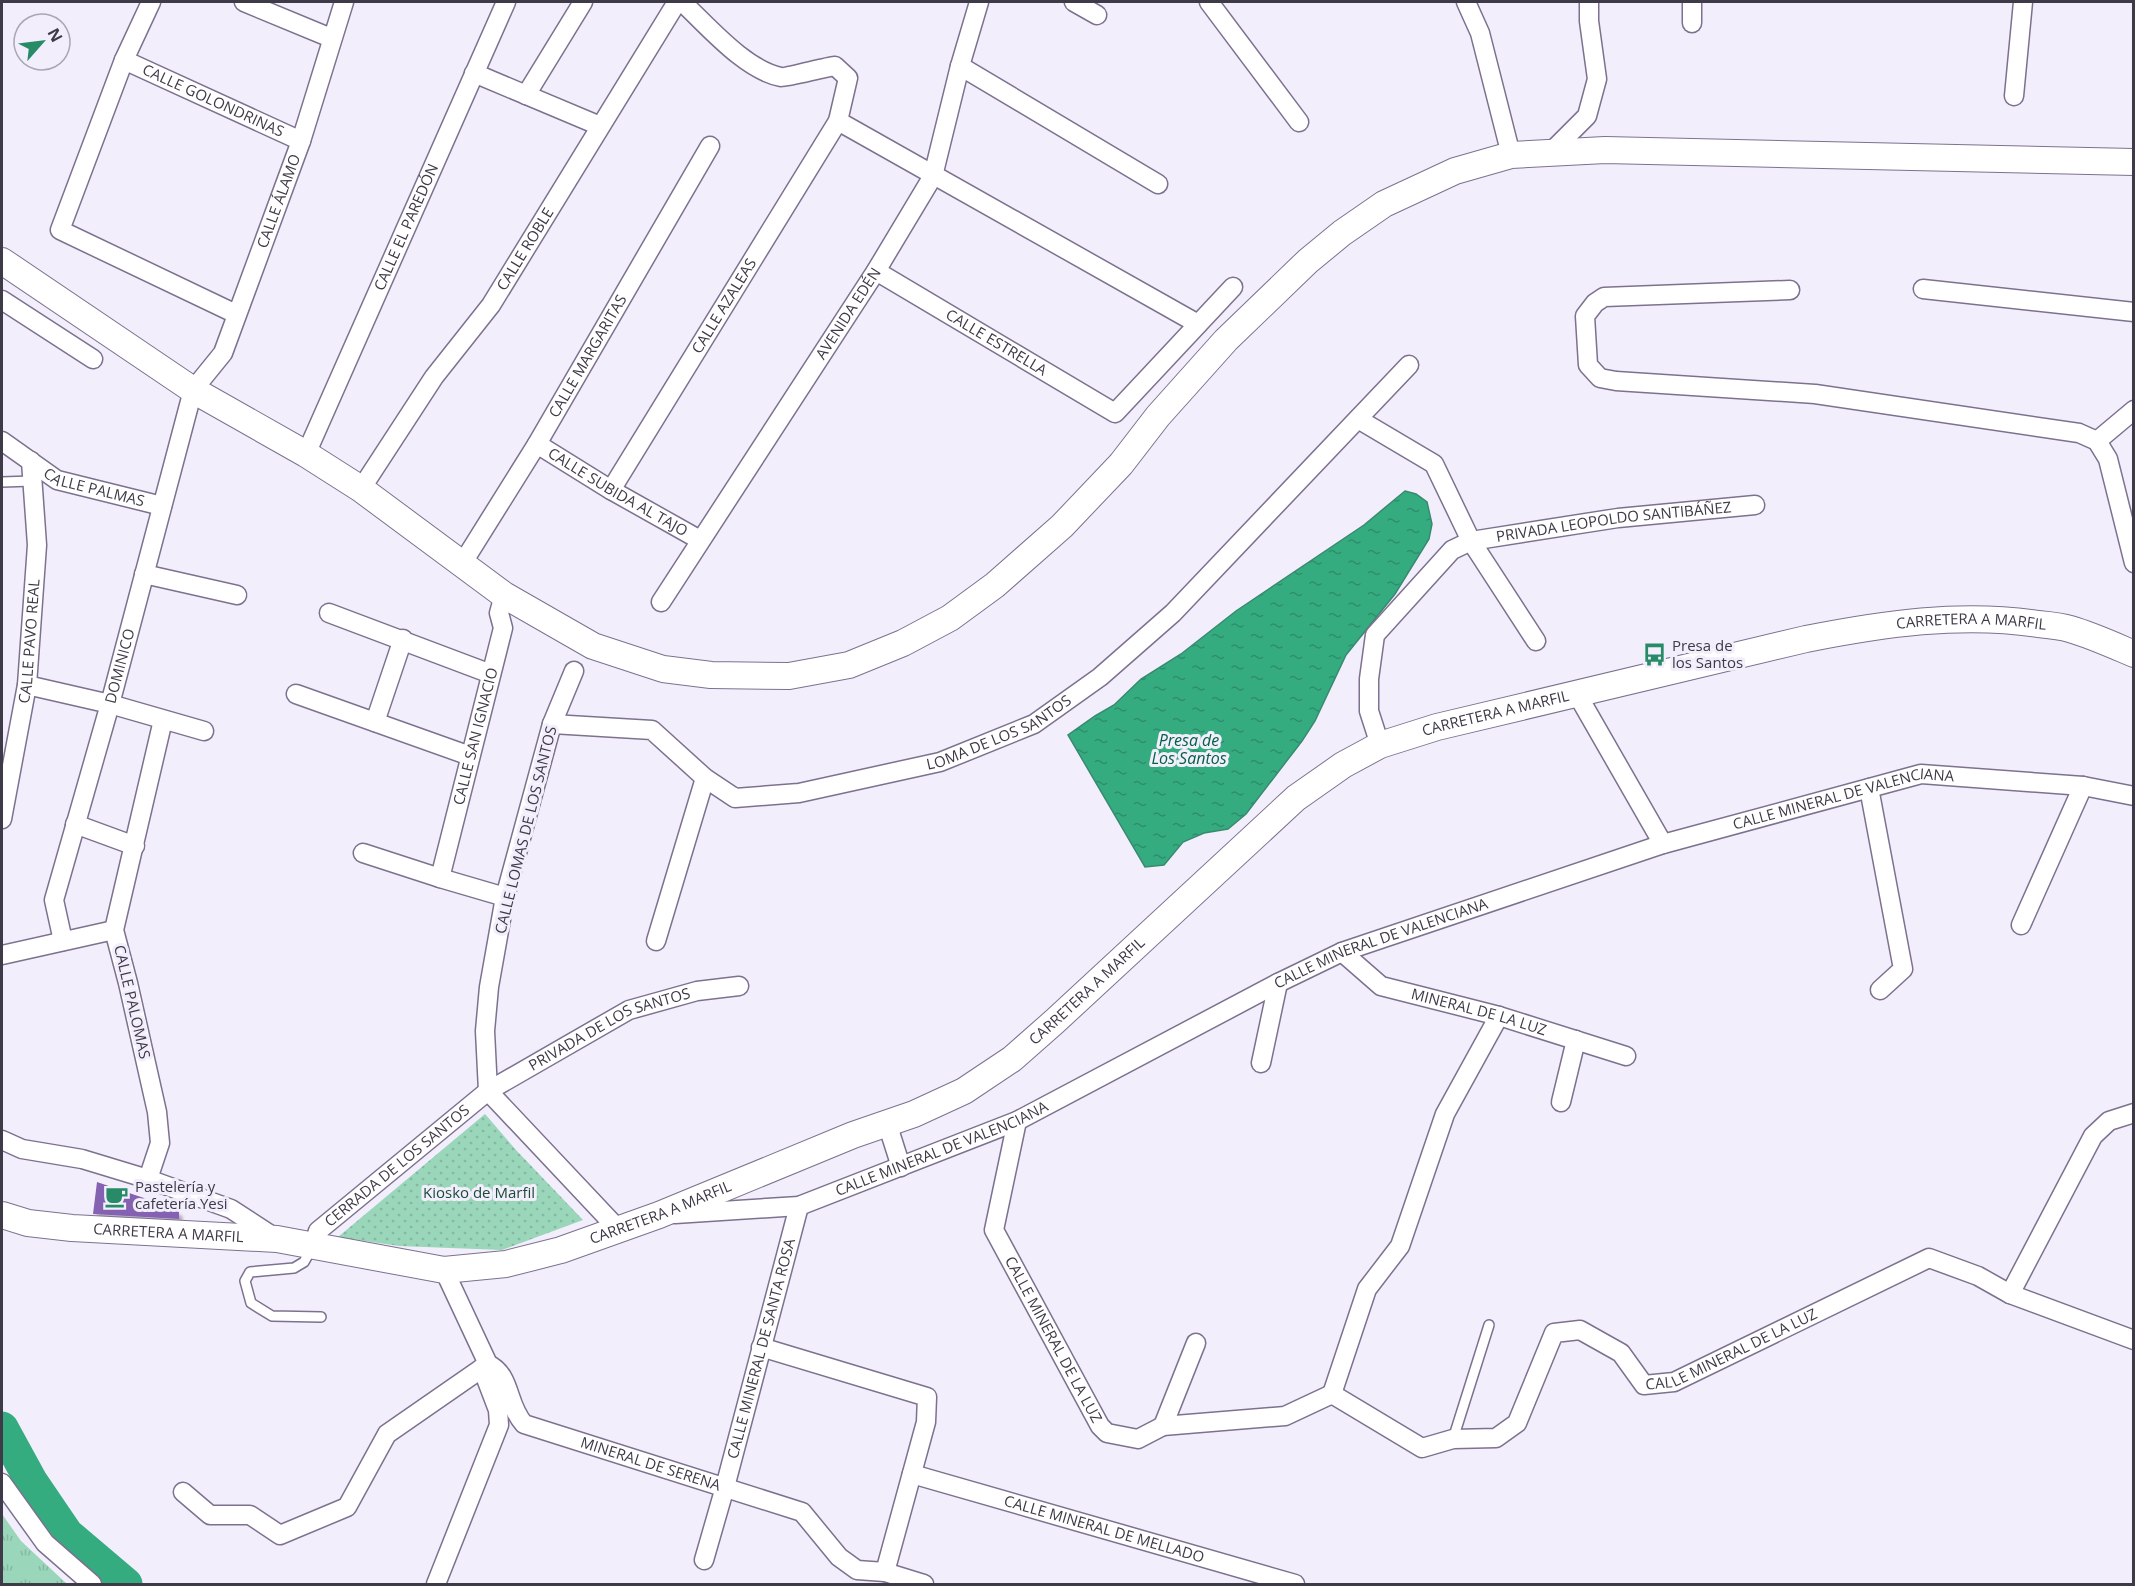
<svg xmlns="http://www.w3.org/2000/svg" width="2135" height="1586" font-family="'Open Sans',sans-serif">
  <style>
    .grass { fill: url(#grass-tufts) }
    .park { fill: url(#park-dots) }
    .water { fill: url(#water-ripples); stroke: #388a6f; stroke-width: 1.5 }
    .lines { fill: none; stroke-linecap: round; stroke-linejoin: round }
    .river { stroke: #35ac80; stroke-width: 33 }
    .building { fill: #8562b1; filter: url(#shadow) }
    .lane-casing { stroke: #7d718f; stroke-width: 12 }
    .street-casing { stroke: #7d718f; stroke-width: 21 }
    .secondary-casing { stroke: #7d718f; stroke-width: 28 }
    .lane { stroke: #fff; stroke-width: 9 }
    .street { stroke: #fff; stroke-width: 18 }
    .secondary { stroke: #fff; stroke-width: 26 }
    .labels { text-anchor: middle; stroke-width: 6; stroke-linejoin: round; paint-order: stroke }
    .street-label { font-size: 15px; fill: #3f3a47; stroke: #f3eefb }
    .poi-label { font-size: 15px; fill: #3f3a47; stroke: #f3eefb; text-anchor: start }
    .park-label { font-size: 15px; fill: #1b4b38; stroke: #f3eefb }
    .water-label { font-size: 16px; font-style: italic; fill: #026144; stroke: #f3eefb }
  </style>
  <defs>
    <pattern id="grass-tufts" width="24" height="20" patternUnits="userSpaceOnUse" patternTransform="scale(1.5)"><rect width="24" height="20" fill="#99d6ba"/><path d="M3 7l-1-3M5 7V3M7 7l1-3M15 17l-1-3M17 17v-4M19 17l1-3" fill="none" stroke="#85b8a1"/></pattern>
    <pattern id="park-dots" width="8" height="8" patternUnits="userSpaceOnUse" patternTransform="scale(1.5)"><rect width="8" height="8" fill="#99d6ba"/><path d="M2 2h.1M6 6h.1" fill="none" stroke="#85b8a1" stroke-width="1.8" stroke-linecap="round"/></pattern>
    <pattern id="water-ripples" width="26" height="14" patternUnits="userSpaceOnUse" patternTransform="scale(1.5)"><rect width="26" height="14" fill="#35ac80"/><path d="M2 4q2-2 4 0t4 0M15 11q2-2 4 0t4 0" fill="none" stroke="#2e8d6b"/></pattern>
    <filter id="shadow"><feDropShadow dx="3.5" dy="6" stdDeviation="1.5" flood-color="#0004"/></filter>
  </defs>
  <rect width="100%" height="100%" fill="#f3eefb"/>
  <path class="grass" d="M2 1514 21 1541 67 1584H2Z"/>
  <path class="park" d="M485 1114 516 1150 583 1220 502 1250 399 1246 338 1237Z"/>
  <path class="water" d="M1405 491 1416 494 1427 502 1432 524 1429 539 1395 594 1346 655 1315 721 1302 741 1246 814 1228 829 1204 833 1183 842 1164 865 1145 867 1068 735 1095 716 1114 705 1141 679 1181 654 1236 611 1364 525Z"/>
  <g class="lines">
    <path class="river" d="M2 1428 31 1481 67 1534 126 1584"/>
  </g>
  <path class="building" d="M97 1182 179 1210V1219L93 1214Z"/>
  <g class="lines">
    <defs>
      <g id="lane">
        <path d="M2 482 32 481"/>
        <path d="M312 1248 304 1262 294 1268 250 1272 245 1281 251 1303 272 1316 321 1317"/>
        <path d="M1453 1439 1489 1325"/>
      </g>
      <g id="street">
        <path d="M151 2 124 60 60 230 236 314"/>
        <path d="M244 2 331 38"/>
        <path d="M1074 2 1097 15"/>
        <path d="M1209 2 1299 122"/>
        <path d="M1466 2 1480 33 1511 155"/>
        <path d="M1692 23V2"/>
        <path id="s1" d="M124 60 301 141"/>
        <path d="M960 66 1158 184"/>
        <path d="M474 73 600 126"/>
        <path d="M526 95 583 2"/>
        <path d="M2014 96 2023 2"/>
        <path d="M838 121 1198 324"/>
        <path d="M1549 154 1587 116 1597 79 1589 21V2"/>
        <path id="s2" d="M876 271 1115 413 1233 287"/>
        <path d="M1923 289 2134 312"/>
        <path d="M1790 290 1604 297 1595 303 1585 316 1588 365 1600 378 1616 381 1815 394 2079 433 2097 441"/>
        <path d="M2 300 93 359"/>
        <path d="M1358 419 1434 464 1471 541 1536 641"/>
        <path id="s3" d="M2 441 57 480 162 506"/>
        <path d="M2097 441 2108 459 2134 563"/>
        <path d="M2097 441 2134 410"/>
        <path id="s4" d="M537 444 611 490 700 540"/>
        <path id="s5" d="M306 454 506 2"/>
        <path id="s6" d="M361 489 434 377 491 305 677 2"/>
        <path id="s7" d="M611 490 838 121 848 78 835 66C825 67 786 78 781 77 745 70 708 26 682 2"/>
        <path id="s8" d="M462 564 537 444 710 146"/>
        <path d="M144 574 237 595"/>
        <path id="s9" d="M661 602 876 271 933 176 960 66 979 2"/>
        <path d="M329 613 491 674"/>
        <path d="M574 671 552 724 505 897 489 987 485 1031 488 1091 618 1229"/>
        <path d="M27 685 110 704 204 731"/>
        <path d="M296 694 470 756"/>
        <path d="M1577 694 1663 844"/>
        <path d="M375 722 403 639"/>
        <path id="s10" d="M552 724 652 730 705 778 735 798 799 793 940 762 1034 724 1100 677 1173 613 1409 365"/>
        <path id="s11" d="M1380 745 1369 711V679L1375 635 1452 550 1471 541 1618 518 1755 505"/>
        <path d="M1869 788 1903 969 1880 990"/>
        <path id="s12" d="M2 819 27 685 37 545 31 461"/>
        <path d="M75 824 135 846"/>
        <path d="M363 853 440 878 505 897"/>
        <path id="s13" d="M440 878 503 628 499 613 504 595"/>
        <path d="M2021 925 2083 786"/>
        <path id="s14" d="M63 941 54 900 110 704 193 390 223 353 301 141 344 2"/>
        <path d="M656 941 705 778"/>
        <path id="s15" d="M1342 952 1381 986 1499 1016 1626 1056"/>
        <path d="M2 955 114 930"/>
        <path d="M1261 1063 1278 983"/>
        <path d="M1561 1102 1576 1040"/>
        <path id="s16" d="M1017 1121 994 1230 1100 1426 1107 1433 1138 1439 1163 1426 1285 1416 1332 1394 1422 1448 1453 1439 1496 1438 1517 1423 1554 1333 1580 1330 1621 1353 1644 1385 1674 1382 1929 1258 1978 1276 2010 1294 2134 1340"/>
        <path d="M887 1123 901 1167"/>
        <path d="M2 1140 22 1149 82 1159 148 1179 231 1209 274 1237"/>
        <path d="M148 1179 160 1143 157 1112 128 983 114 930 163 720"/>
        <path id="s17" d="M675 1214 799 1206 1017 1121 1278 983 1342 952 1663 844 1921 774 2083 786 2134 796"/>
        <path id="s18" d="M314 1245 318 1231 488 1091 629 1010 697 991 739 986"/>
        <path id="s19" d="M444 1270 488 1364C512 1376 506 1404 524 1424L802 1512 839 1557 857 1570 885 1572 924 1584"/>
        <path d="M2010 1294 2093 1136 2109 1121 2134 1113"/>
        <path d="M761 1347 927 1397 926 1422 885 1572"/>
        <path d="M1332 1394 1367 1289 1400 1246 1445 1114 1499 1016"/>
        <path d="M1163 1426 1196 1343"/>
        <path id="s20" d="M912 1474 1295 1584"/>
        <path d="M2 1483 45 1543 92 1584"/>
        <path d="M183 1492 210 1515H250L280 1535 347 1507 387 1434 488 1364"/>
        <path id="s21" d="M704 1560 725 1487 799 1206"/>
        <path d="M436 1584 499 1425 498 1410 482 1368"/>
      </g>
      <g id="secondary">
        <path d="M2 261 193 390 306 454 361 489 504 595 593 646 663 669 711 675 789 676 849 665 903 643 950 618 995 585 1062 526 1121 464 1158 416 1226 340 1308 261 1342 233 1384 204 1455 171 1511 155 1605 150 2134 162"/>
        <path id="s22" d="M2 1215 28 1223 72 1228 277 1239 444 1270 506 1264 561 1250 659 1215 853 1135 914 1114 964 1091 1012 1059 1054 1022 1296 798 1343 765 1380 745 1437 727 1806 639C1882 624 1961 612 2038 624 2048 625 2060 626 2070 629 2091 635 2113 645 2134 654"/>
      </g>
    </defs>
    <use href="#lane" class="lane-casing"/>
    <use href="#street" class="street-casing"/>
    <use href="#secondary" class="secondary-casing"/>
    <use href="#lane" class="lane"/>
    <use href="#street" class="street"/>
    <use href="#secondary" class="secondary"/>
  </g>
  <defs>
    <symbol id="bus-bare" viewBox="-9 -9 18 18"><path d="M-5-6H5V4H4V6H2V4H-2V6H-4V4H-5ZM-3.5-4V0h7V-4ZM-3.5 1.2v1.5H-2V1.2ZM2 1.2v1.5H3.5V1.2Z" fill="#268b66" stroke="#f3eefb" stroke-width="2.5" paint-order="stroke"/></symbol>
    <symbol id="cafe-bare" viewBox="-9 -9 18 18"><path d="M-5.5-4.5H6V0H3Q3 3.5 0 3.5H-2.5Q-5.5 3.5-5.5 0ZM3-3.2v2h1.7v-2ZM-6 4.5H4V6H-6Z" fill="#268b66" stroke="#f3eefb" stroke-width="2.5" paint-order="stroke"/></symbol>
  </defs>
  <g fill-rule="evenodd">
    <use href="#bus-bare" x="1638" y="638" width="33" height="33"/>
    <use href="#cafe-bare" x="100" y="1180" width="33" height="33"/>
  </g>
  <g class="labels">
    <g class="street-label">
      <text dy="5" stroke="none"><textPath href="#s1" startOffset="98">CALLE GOLONDRINAS</textPath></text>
      <text dy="5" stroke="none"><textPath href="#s14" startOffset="780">CALLE ÁLAMO</textPath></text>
      <text dy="5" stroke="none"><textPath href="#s5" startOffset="248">CALLE EL PAREDÓN</textPath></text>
      <text dy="5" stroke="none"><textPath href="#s6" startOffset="291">CALLE ROBLE</textPath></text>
      <text dy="5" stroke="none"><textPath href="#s7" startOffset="216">CALLE AZALEAS</textPath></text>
      <text dy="5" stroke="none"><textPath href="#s9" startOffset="344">AVENIDA EDÉN</textPath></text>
      <text dy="5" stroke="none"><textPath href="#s2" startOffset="140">CALLE ESTRELLA</textPath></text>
      <text dy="5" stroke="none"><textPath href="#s8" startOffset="243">CALLE MARGARITAS</textPath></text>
      <text dy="5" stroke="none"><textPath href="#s3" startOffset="105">CALLE PALMAS</textPath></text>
      <text dy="5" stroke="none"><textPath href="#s4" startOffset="94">CALLE SUBIDA AL TAJO</textPath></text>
      <text dy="5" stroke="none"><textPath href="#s11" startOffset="392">PRIVADA LEOPOLDO SANTIBÁÑEZ</textPath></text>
      <text dy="5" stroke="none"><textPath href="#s22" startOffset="2148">CARRETERA A MARFIL</textPath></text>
      <text dy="5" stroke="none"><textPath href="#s12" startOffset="180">CALLE PAVO REAL</textPath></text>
      <text dy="5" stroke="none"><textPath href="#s14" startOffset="285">DOMINICO</textPath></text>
      <text dy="5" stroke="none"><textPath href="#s22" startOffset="1662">CARRETERA A MARFIL</textPath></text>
      <text dy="5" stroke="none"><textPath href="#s10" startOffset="482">LOMA DE LOS SANTOS</textPath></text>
      <text dy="5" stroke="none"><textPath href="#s13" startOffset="146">CALLE SAN IGNACIO</textPath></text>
      <text dy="5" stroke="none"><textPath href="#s17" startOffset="1250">CALLE MINERAL DE VALENCIANA</textPath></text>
      <text transform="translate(526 830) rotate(-76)" y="5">CALLE LOMAS DE LOS SANTOS</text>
      <text dy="5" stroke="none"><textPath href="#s17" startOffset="764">CALLE MINERAL DE VALENCIANA</textPath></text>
      <text dy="5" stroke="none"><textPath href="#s22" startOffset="1158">CARRETERA A MARFIL</textPath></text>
      <text transform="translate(132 1002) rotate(77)" y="5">CALLE PALOMAS</text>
      <text dy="5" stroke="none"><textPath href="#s15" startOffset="153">MINERAL DE LA LUZ</textPath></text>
      <text dy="5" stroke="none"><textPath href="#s18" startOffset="372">PRIVADA DE LOS SANTOS</textPath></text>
      <text dy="5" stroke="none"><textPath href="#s17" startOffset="278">CALLE MINERAL DE VALENCIANA</textPath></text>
      <text dy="5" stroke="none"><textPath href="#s18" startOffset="117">CERRADA DE LOS SANTOS</textPath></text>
      <text dy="5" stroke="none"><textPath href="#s22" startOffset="672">CARRETERA A MARFIL</textPath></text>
      <text dy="5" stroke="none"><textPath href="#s22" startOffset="168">CARRETERA A MARFIL</textPath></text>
      <text dy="5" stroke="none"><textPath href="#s16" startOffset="236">CALLE MINERAL DE LA LUZ</textPath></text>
      <text dy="5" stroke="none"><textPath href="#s16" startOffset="1089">CALLE MINERAL DE LA LUZ</textPath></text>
      <text dy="5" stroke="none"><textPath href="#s21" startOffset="219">CALLE MINERAL DE SANTA ROSA</textPath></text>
      <text dy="5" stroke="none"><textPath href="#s19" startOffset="308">MINERAL DE SERENA</textPath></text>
      <text dy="5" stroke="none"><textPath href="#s20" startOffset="200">CALLE MINERAL DE MELLADO</textPath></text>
    </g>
    <g class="poi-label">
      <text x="1672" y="651">Presa de<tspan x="1672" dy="17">los Santos</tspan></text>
      <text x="135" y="1192">Pastelería y<tspan x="135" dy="17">cafetería Yesi</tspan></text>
    </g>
    <g class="park-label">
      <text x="479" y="1198">Kiosko de Marfil</text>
    </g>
    <g class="water-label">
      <text x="1189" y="746">Presa de<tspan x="1189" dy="18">Los Santos</tspan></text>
    </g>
  </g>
  <rect width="2135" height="1586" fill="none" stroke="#3f3a47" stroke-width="6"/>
  <g transform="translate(42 42) rotate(62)"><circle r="28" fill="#f3eefb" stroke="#aba6b3" stroke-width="1.5"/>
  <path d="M0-4.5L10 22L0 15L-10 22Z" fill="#268b66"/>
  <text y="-9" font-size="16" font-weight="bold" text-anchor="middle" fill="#3f3a47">N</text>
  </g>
</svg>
